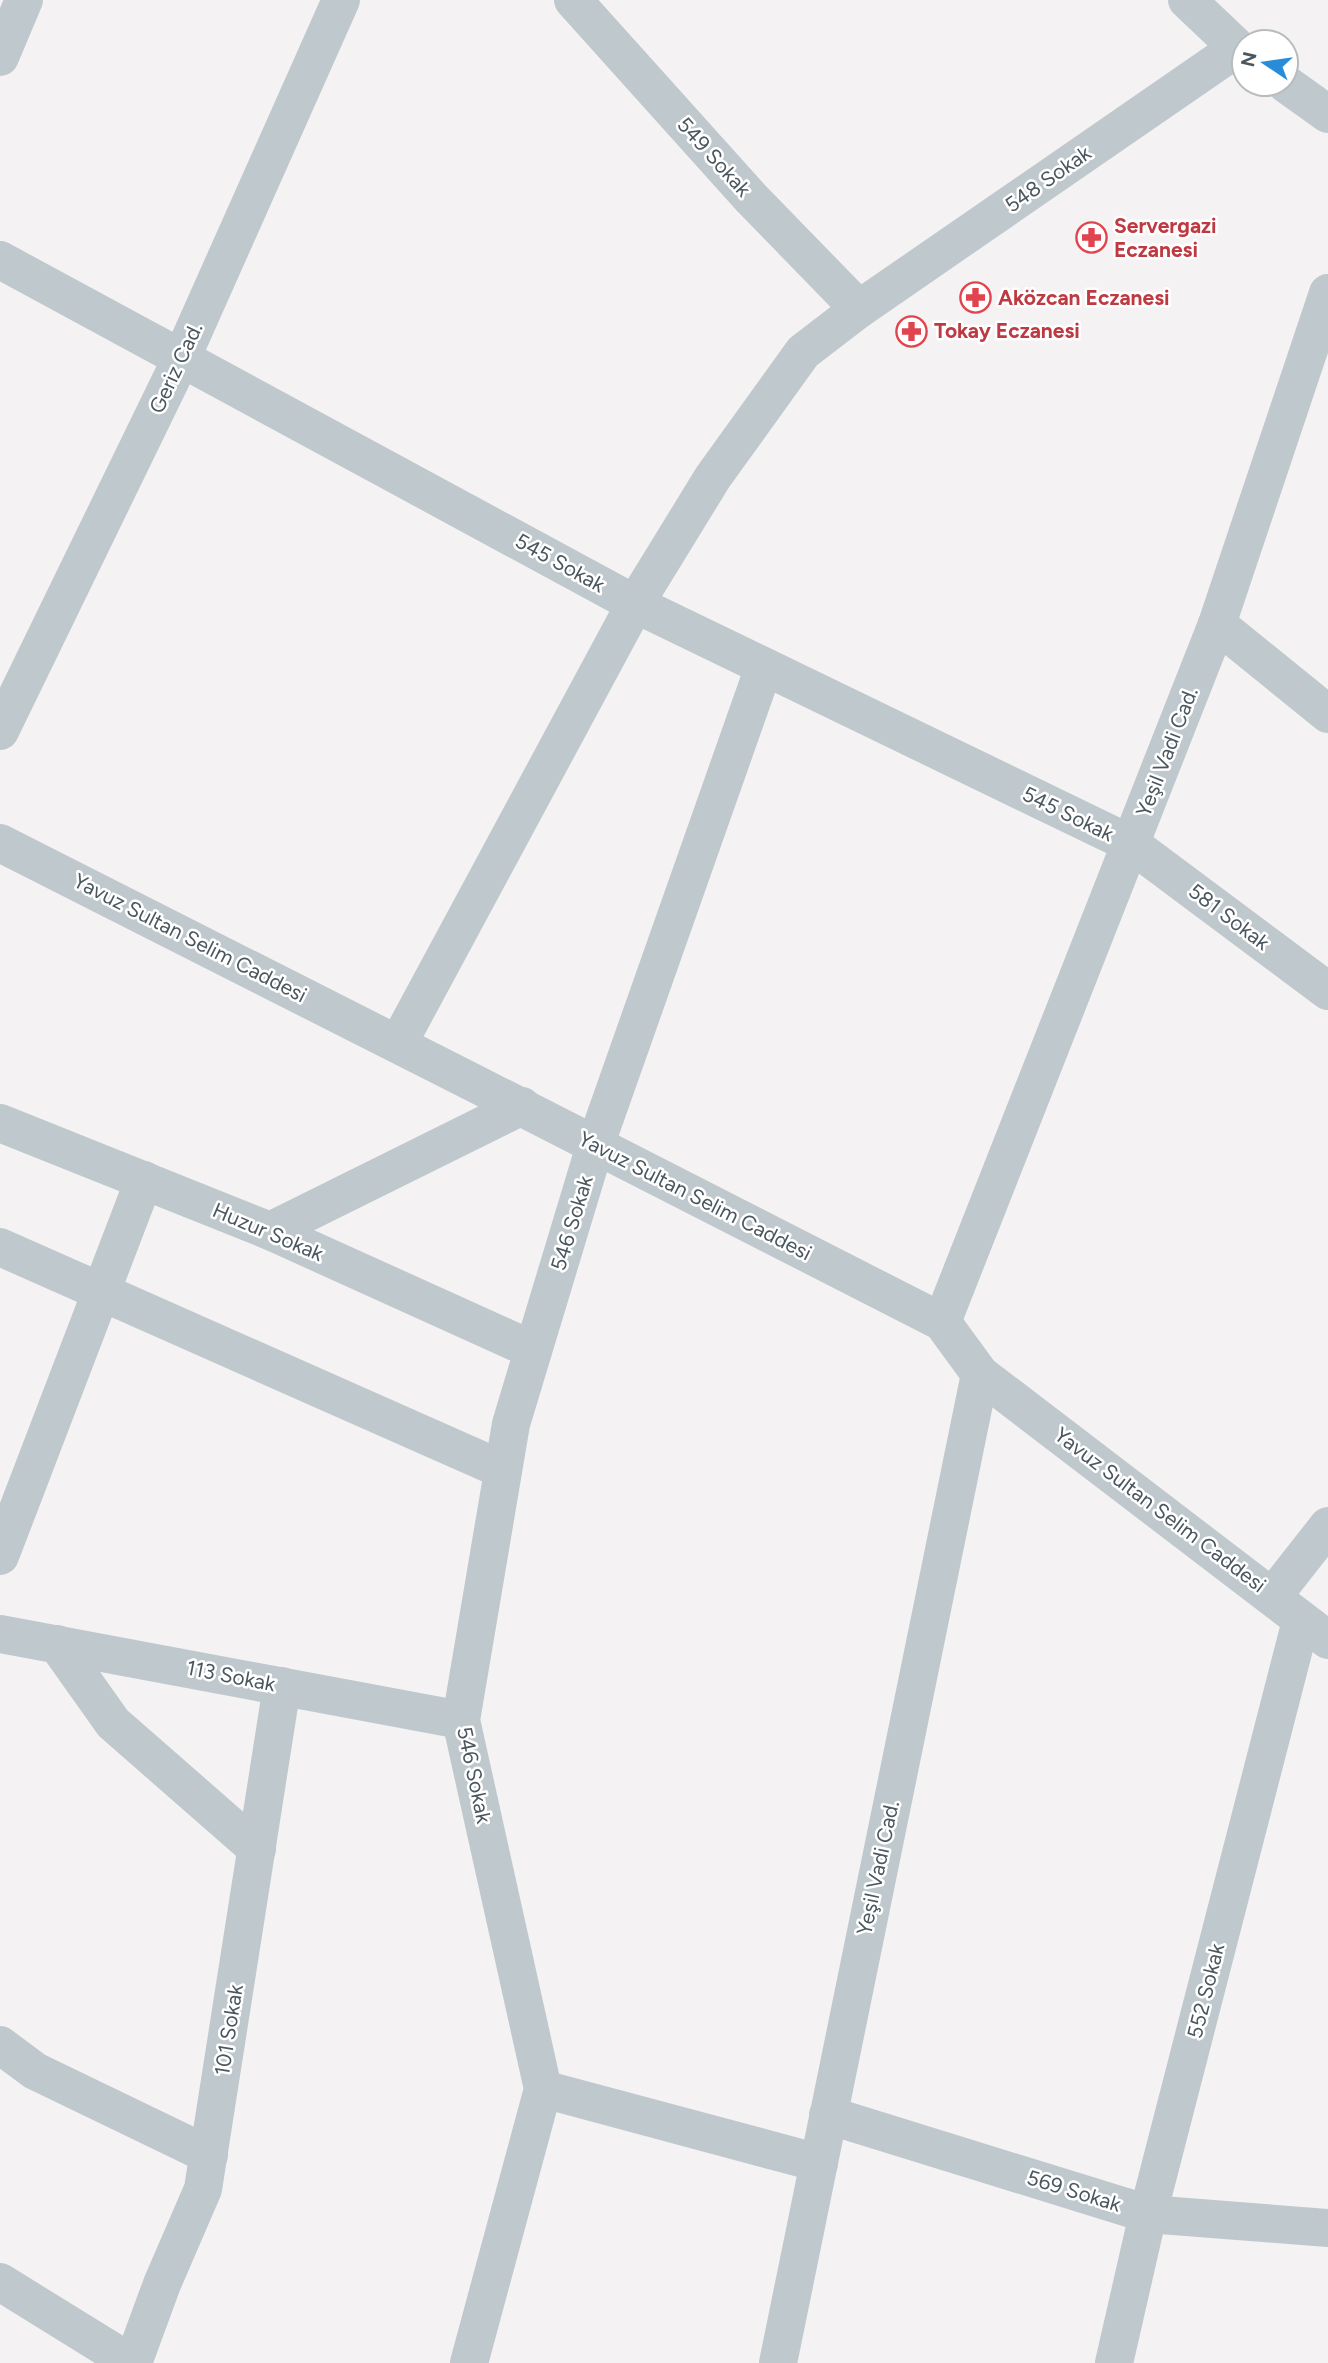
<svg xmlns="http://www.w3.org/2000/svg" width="1328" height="2363" font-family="Figtree,sans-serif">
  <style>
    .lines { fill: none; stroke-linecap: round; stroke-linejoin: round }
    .minor { stroke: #bfc8cd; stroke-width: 38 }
    .tertiary { stroke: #bfc8cd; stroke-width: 38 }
    .labels { text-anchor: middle; stroke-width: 5; stroke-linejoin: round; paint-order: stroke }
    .street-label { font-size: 21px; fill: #4b575e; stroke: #fff }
    .health-label { font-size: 21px; font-weight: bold; fill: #be3a42; stroke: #fff; text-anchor: start }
  </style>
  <rect width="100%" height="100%" fill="#f4f2f2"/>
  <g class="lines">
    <g class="minor">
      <path d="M573 0 751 198 859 309"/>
      <path d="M1187 0 1244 54"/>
      <path d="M0 57 24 0"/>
      <path d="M1286 84 1328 114"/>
      <path d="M0 260 635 604 1131 844 1328 991"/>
      <path d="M1217 624 1328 714"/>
      <path d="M0 731 182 357 341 0"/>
      <path d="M399 1042 635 604 713 477 803 352 859 309 1236 49"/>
      <path d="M0 1123 270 1231 533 1350"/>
      <path d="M270 1231 522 1106"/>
      <path d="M0 1247 503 1470"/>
      <path d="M942 1322 1217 624 1328 293"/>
      <path d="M0 1556 144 1180"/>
      <path d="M1273 1596 1328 1526"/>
      <path d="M0 1634 461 1720"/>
      <path d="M57 1644 113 1723 257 1849"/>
      <path d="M0 2045 35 2071 209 2155"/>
      <path d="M543 2089 819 2163"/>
      <path d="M828 2115 1148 2214 1328 2228"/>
      <path d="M0 2282 131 2363"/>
      <path d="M133 2363 162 2284 203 2189 282 1686"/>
      <path d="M469 2363 543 2089 461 1720 511 1424 595 1146 764 667"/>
      <path d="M778 2363 980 1374"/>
      <path d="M1114 2363 1148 2214 1301 1621"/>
    </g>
    <path class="tertiary" d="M0 843C315 1000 628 1163 942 1322L980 1374 1328 1640"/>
  </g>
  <defs>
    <symbol id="pharmacy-ring" viewBox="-11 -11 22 22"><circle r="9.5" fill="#fff" stroke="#e0444e" stroke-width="1.5"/><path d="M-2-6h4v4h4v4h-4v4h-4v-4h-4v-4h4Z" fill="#e0444e"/></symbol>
  </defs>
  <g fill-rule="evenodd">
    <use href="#pharmacy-ring" x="1074" y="220" width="35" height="35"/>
    <use href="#pharmacy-ring" x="958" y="280" width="35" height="35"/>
    <use href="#pharmacy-ring" x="894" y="314" width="35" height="35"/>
  </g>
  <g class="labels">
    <g class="street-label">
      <text transform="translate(714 157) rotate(48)" y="7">549 Sokak</text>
      <text transform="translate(1048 179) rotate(-35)" y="7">548 Sokak</text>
      <text transform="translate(176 368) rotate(-65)" y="7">Geriz Cad.</text>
      <text transform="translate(560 563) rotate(29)" y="7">545 Sokak</text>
      <text transform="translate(1167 752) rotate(-69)" y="7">Yeşil Vadi Cad.</text>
      <text transform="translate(1068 814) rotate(26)" y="7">545 Sokak</text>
      <text transform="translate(1229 917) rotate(37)" y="7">581 Sokak</text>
      <text transform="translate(190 938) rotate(27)" y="7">Yavuz Sultan Selim Caddesi</text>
      <text transform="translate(695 1196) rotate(27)" y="7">Yavuz Sultan Selim Caddesi</text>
      <text transform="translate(572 1223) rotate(-73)" y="7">546 Sokak</text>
      <text transform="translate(268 1232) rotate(23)" y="7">Huzur Sokak</text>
      <text transform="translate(1160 1510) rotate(37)" y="7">Yavuz Sultan Selim Caddesi</text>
      <text transform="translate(231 1676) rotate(11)" y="7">113 Sokak</text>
      <text transform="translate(474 1775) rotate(78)" y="7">546 Sokak</text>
      <text transform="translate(878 1868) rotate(-78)" y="7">Yeşil Vadi Cad.</text>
      <text transform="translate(1206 1991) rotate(-76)" y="7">552 Sokak</text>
      <text transform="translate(229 2030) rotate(-81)" y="7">101 Sokak</text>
      <text transform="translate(1074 2191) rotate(17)" y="7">569 Sokak</text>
    </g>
    <g class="health-label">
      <text x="1114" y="233">Servergazi<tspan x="1114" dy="24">Eczanesi</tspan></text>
      <text x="998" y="305">Aközcan Eczanesi</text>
      <text x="934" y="338">Tokay Eczanesi</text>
    </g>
  </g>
  <g transform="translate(1265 63) rotate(283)"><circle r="33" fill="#ffffff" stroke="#b7bcbf" stroke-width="2"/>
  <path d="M0-5L12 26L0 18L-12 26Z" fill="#288cd8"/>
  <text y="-10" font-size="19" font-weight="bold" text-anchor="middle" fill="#4b575e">N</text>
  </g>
</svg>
